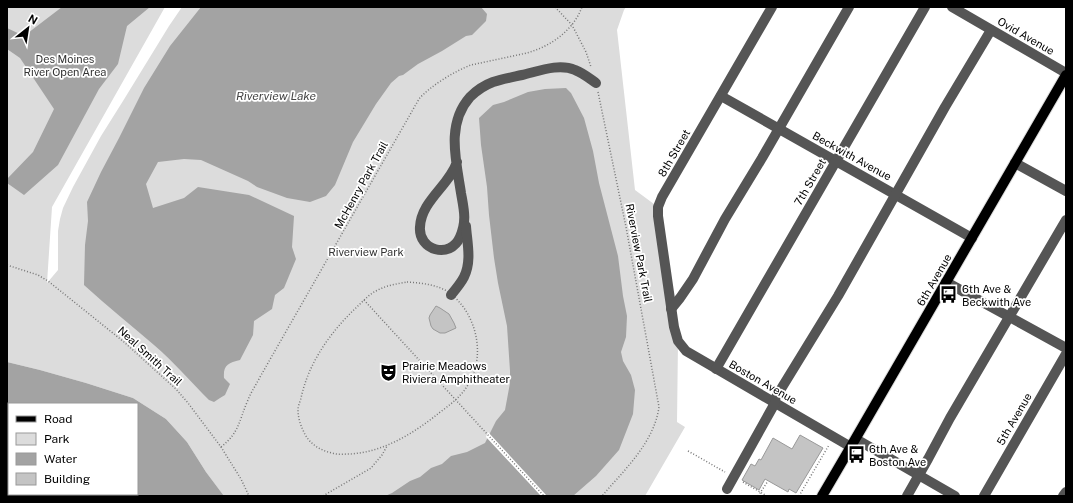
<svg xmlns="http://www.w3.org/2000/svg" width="1073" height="503" font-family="'Public Sans',sans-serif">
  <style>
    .green { fill: #dcdcdc }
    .water { fill: #a3a3a3; fill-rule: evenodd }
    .pier { fill: #fff }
    .building { fill: #c4c4c4; stroke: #999 }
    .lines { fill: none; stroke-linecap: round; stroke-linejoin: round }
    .major-casing { stroke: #dbdbdb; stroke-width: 12 }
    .path { stroke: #777; stroke-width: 1.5; stroke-dasharray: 1 2; stroke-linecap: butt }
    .minor { stroke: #555; stroke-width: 10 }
    .major { stroke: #000; stroke-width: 10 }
    .labels { text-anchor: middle; stroke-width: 3.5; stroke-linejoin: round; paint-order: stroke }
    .street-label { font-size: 11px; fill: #000; stroke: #fff }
    .park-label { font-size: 11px; fill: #333; stroke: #fff }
    .poi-label { font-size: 11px; fill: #000; stroke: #fff; text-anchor: start }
    .water-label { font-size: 12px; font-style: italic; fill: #444; stroke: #fff }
  </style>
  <rect width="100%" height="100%" fill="#fff"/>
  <path class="green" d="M7 7H165L52 207 47 283 58 270V231L60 219 63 208 73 187 101 136 123 101 169 26 182 7H626L624 10 617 30 635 190 658 207 678 341 677 422 685 427 645 496H224L206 472 187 442 166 419 133 398 86 383 40 370 7 362Z"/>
  <g class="water">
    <path d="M62 7H150L127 26 118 64 99 89 58 165 24 195 7 183V179L33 152 54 109 20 58 7 49V28L24 36Z"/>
    <path d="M201 7H481L487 14 486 21 472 35 466 36 442 51 418 64 403 75 399 76 391 83 376 104 353 142 335 185 326 196 310 202 287 198 257 187 248 181 201 160 184 159 158 162 146 184 153 208 184 198 198 187 249 195 294 216 292 247 296 259 284 288 275 295 272 309 254 321 253 335 240 360C228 363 223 365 224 378L230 384 225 395 220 398 214 402 209 400C191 382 174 362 154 345 131 325 107 306 84 285L85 245 88 221 87 202 101 172 119 138 144 88 170 46Z"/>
    <path d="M566 88 571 93 584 118 593 151 599 183 618 256 623 296 627 316 626 337 621 352 623 361 631 375 635 390 633 414 619 450 596 476 573 496H385L392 493 410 481 420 477 431 468 442 464 451 456 467 452 485 443 496 421 505 410 510 383V371L507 326 498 283 494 258 489 215 487 187 481 145 479 118 493 105 504 102 528 92 545 89Z"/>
    <path d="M7 362 40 370 86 383 133 398 166 419 187 442 206 472 224 496H7ZM9 404H137V494H9Z"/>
  </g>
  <path class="pier" d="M488 432 547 496H541L486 437Z"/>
  <g class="building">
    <path d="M436 306 440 308 449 314 454 323 456 328 445 333H440L433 329 431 326 429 318 430 315Z"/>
    <path d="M800 435 823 448 796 493 789 489 788 492 765 479 759 490 742 480 751 464 755 466 759 459 761 460 773 438 792 449Z"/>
  </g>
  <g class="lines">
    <defs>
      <path id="major" d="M822 496 846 455 1066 75"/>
    </defs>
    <use href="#major" class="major-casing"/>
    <g class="path">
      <path d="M555 7 572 25 586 52 591 67"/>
      <path d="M598 92 626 227 659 407C654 443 624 470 602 496"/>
      <path d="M7 265 38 275 48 281 124 342 176 389 188 403 221 447 241 479 249 496"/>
      <path d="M407 282C420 283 433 284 445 290 475 308 487 353 469 383 462 396 451 404 439 413 414 433 384 452 350 454 344 454 338 455 332 453 319 450 308 443 303 430 300 424 298 417 298 410 298 406 300 402 301 398 309 361 332 330 359 305 365 299 371 293 378 290 387 285 397 284 407 282Z"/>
      <path d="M364 300 544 496"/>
      <path d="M221 447C240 432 239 420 248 400 251 392 256 385 260 377L419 99C430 86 455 71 471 65L527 53C551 46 573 31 582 7"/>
      <path d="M688 451 725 472"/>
      <path d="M743 482 767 496"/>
      <path d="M323 496 371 468 382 455 387 446"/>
      <path d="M758 496 768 481"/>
      <path d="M799 496 829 445"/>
    </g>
    <g class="minor">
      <path d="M772 7 662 197 658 207V216L674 327 678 341 686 351 851 447"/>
      <path d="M952 7 1066 73"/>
      <path d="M721 96 972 238"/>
      <path d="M457 162C449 186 421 201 420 227 418 250 450 260 460 237 467 221 464 210 461 193 456 160 446 124 470 97 476 91 485 85 493 82 502 79 513 77 522 75 539 71 559 63 575 70 583 73 589 78 596 83"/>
      <path d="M1015 163 1066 191"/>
      <path d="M946 282 1066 348"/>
      <path d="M451 295C456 289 461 283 464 277 472 261 467 242 466 226"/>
      <path d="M671 309 680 298 693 279 725 219 762 158 849 7"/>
      <path d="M716 369 925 7"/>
      <path d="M773 402 838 296 945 107 991 30"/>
      <path d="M856 439 955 496"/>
      <path d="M727 489 775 403"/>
      <path d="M907 496 928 459 950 418 1066 220"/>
      <path d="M984 496 1066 354"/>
      <path d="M1063 496 1066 492"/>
    </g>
    <use href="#major" class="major"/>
  </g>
  <defs>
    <symbol id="bus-bare" viewBox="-9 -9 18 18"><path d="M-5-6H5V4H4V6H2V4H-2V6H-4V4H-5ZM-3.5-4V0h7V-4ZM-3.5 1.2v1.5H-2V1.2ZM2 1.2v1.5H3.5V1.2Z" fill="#000" stroke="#fff" stroke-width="2.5" paint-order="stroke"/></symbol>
    <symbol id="theatre-bare" viewBox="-9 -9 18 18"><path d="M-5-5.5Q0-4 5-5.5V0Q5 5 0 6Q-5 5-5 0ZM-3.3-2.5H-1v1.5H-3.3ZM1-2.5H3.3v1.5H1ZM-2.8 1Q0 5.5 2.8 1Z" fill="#000" stroke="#fff" stroke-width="2.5" paint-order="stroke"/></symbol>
  </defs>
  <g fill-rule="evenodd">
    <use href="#bus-bare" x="936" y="282" width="25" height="25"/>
    <use href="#theatre-bare" x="376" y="360" width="25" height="25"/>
    <use href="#bus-bare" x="844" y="442" width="25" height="25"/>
  </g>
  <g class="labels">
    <g class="street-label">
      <text transform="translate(1026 36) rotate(30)" y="4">Ovid Avenue</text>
      <text transform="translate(674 153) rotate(-60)" y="4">8th Street</text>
      <text transform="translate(852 156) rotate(29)" y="4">Beckwith Avenue</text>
      <text transform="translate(810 182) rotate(-60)" y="4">7th Street</text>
      <text transform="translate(361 185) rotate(-61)" y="4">McHenry Park Trail</text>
      <text transform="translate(639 253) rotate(79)" y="4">Riverview Park Trail</text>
      <text transform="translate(934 280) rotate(-60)" y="4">6th Avenue</text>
      <text transform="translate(150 356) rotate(42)" y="4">Neal Smith Trail</text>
      <text transform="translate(763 382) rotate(30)" y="4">Boston Avenue</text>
      <text transform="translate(1014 419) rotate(-60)" y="4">5th Avenue</text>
    </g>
    <g class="park-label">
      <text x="65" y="63">Des Moines<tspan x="65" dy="13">River Open Area</tspan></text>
      <text x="366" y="256">Riverview Park</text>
    </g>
    <g class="poi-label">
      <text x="962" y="293">6th Ave &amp;<tspan x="962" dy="13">Beckwith Ave</tspan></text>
      <text x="402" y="370">Prairie Meadows<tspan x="402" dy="13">Riviera Amphitheater</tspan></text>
      <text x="869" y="453">6th Ave &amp;<tspan x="869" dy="13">Boston Ave</tspan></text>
    </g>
    <g class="water-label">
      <text x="276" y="100">Riverview Lake</text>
    </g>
  </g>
  <rect width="1073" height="503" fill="none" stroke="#000000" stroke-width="16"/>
  <rect x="8" y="403" width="130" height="92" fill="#ffffff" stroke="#999999"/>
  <rect x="16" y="416" width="20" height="6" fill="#000000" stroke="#999999"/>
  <text x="44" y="423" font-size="12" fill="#000000">Road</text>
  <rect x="16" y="433" width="20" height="12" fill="#dcdcdc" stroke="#999999"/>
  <text x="44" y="443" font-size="12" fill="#000000">Park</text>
  <rect x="16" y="453" width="20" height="12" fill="#a3a3a3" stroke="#999999"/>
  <text x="44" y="463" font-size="12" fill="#000000">Water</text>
  <rect x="16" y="473" width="20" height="12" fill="#c4c4c4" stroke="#999999"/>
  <text x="44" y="483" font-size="12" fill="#000000">Building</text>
  <g transform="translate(28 28) rotate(30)" stroke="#ffffff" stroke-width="3" paint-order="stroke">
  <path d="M0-3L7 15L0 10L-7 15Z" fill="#000000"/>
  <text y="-6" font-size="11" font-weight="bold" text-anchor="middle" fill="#000000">N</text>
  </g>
</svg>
